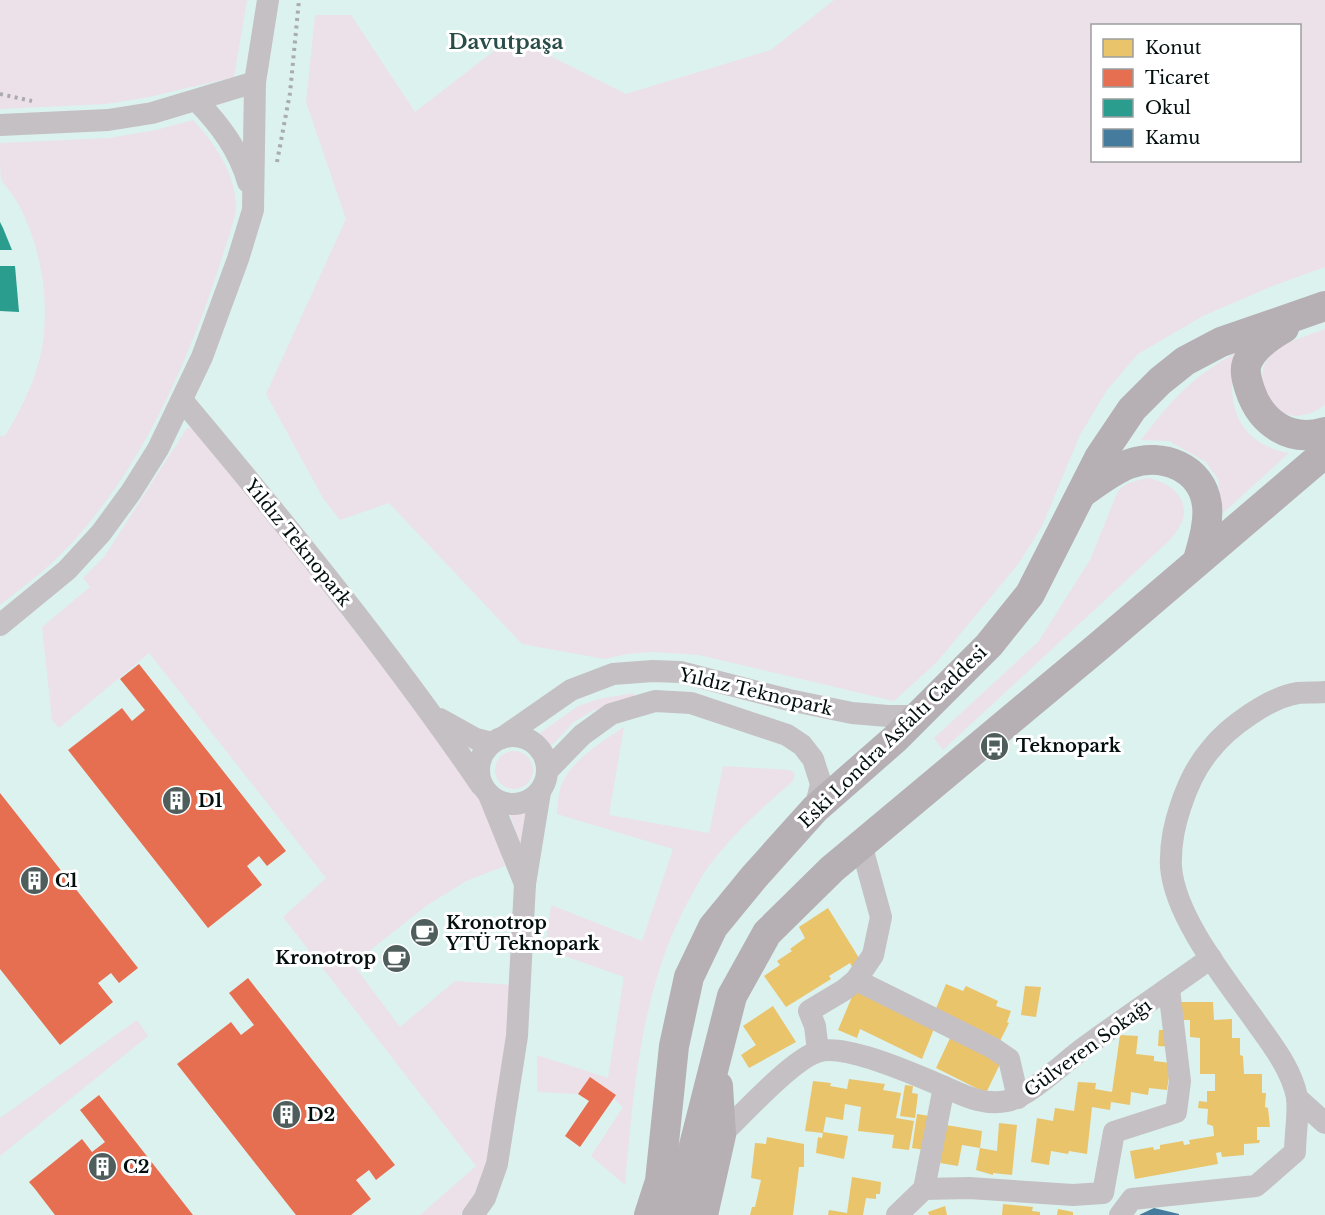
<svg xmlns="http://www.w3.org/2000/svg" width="1325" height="1215" font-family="'Libre Baskerville',serif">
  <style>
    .green { fill: #ece0e9; fill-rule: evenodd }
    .homes { fill: #e9c46a }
    .shops { fill: #e76f51 }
    .schools { fill: #2a9d8f }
    .public { fill: #457b9d }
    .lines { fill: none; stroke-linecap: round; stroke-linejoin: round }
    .path { stroke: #a9abac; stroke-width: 4; stroke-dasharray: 3 4.5; stroke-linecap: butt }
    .minor { stroke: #c5c0c4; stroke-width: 22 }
    .major { stroke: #b6afb4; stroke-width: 30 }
    .labels { text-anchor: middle; stroke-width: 6; stroke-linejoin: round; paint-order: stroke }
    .street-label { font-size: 18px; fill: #030f0e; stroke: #fff }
    .poi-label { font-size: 18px; font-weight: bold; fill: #030f0e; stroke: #fff; text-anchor: start }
    .quarter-label { font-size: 21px; font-weight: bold; fill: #294d49; stroke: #fff }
  </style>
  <rect width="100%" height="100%" fill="#dcf2ef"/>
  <g class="green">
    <path d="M0 0H247L234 77 149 97 106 104 0 109Z"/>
    <path d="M834 0H1325V267L1270 287 1203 316 1138 354 1107 390 1080 435 1042 526 1019 563 937 662 894 701 699 655 652 652 628 654 604 659 522 644 389 503 340 520 323 498 266 394 346 219 306 102 315 15H351L415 112 512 37 626 94 771 50ZM1092 26H1300V160H1092Z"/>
    <path d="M193 120C215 143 236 175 236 207 236 214 233 223 231 229 225 248 219 267 213 285 179 383 131 486 56 559 39 575 19 590 0 605V436H5C19 413 32 388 39 361 51 316 44 260 25 218 22 210 17 201 12 194 9 189 3 184 1 179 0 170 0 153 0 143L109 138 156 130Z"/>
    <path d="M1325 329V405C1275 441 1244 376 1274 352 1288 340 1308 336 1325 329Z"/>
    <path d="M1237 352C1224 400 1235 443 1289 453L1223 513 1218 479 1206 462 1169 441 1141 440C1172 399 1192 377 1237 352Z"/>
    <path d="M187 428H198L486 801 505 866 466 881 426 906 353 964 400 1027 455 981 513 985 494 1146 472 1201 460 1215H420L476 1166 283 917 326 878 149 653 59 728 52 720 42 627 90 587 83 578 104 557Z"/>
    <path d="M1146 478C1163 480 1183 491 1184 511 1185 521 1177 530 1172 538L943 750 934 738 1038 642 1090 560 1118 491 1126 484Z"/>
    <path d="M634 693 635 698 592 711 574 722 551 746 540 733 578 706 599 699Z"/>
    <path d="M624 727 609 815 709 833 723 766 790 770 795 774 793 781C764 806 736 831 712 862 705 870 700 880 695 889 642 979 634 1083 625 1185L591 1156 623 1107 614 1099 616 1095 590 1077 578 1094 537 1092V1055L608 1078 624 977 545 949 551 905 642 941 673 849 557 814C558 805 558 794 561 786 571 760 602 742 624 727Z"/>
    <circle cx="514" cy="770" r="19"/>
    <path d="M527 813 524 858 510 814Z"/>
    <path d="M137 1020 148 1036 0 1156V1118Z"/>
  </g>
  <g class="homes">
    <path d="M828 908 864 966 855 972 850 963 829 976 831 979 786 1007 764 976 780 965 777 961 792 951 790 949 805 938 799 927Z"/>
    <path d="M946 984 963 991 966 986 998 1001 996 1006 1011 1011 1007 1022 1009 1023 999 1043 933 1016Z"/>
    <path d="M857 985 935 1026 922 1059 860 1029 857 1038 838 1030Z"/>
    <path d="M1025 986 1041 987 1036 1017 1021 1015Z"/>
    <path d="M1180 1002H1213L1214 1020 1232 1019V1038H1240V1055L1243 1056 1244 1074H1262V1093H1266L1265 1107 1268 1108 1270 1127H1257V1140H1260L1259 1143 1244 1144V1155L1222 1157 1221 1152 1216 1153 1218 1164 1135 1179 1130 1151 1153 1147 1154 1150 1160 1149V1145L1183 1141 1184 1145 1190 1144 1189 1140 1214 1136 1213 1126 1207 1124 1208 1109 1198 1108 1199 1101 1207 1102V1091H1215V1074H1200V1038L1190 1037V1020H1180Z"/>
    <path d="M773 1006 796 1042 749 1068 741 1055 756 1045 743 1026Z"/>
    <path d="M1159 1030H1173V1047L1158 1046Z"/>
    <path d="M953 1032 1002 1060 986 1093 936 1068Z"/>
    <path d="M1120 1035 1138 1036 1136 1054 1154 1056V1061L1171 1063 1167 1090 1149 1088 1148 1095 1131 1092 1130 1105 1111 1102 1110 1110 1092 1107 1087 1154 1069 1151 1068 1154 1051 1151 1049 1165 1031 1162 1037 1118 1053 1121 1055 1108 1074 1111 1078 1082 1096 1083 1095 1089 1112 1092Z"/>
    <path d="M849 1079 885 1084 883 1090 901 1093 896 1118 914 1121 909 1150 892 1148 894 1135 858 1131 861 1107 845 1104 843 1120 826 1117 823 1133 805 1131 813 1081 831 1083 830 1086 847 1089Z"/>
    <path d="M905 1085 913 1086 912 1093 918 1094 915 1118 900 1116Z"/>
    <path d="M917 1114 935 1117 930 1151 912 1148Z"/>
    <path d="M999 1123 1017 1125 1012 1175 993 1173V1175L976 1170 980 1148 962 1145 958 1166 940 1163 946 1125 982 1131 980 1148 997 1151Z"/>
    <path d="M823 1132 848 1136 844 1159 816 1153 818 1137 822 1138Z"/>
    <path d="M767 1137 804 1144V1167H799L793 1215H750L752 1207H755L761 1180 751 1178 755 1143 766 1144Z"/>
    <path d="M852 1177 881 1182 880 1194H876V1199L866 1198 863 1215H828L829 1210 847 1213Z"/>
    <path d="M1003 1204 1033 1207 1032 1211 1040 1212V1215H1002Z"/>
    <path d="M945 1206 947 1215H929L928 1212Z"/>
    <path d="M1058 1209 1073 1212V1215H1057Z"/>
  </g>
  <g class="shops">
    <path d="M139 664 286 851 267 866 259 856 247 866 262 885 208 928 68 750 122 708 132 721 145 710 120 679Z"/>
    <path d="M0 793 138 968 119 983 111 973 98 983 113 1002 60 1045 0 969Z"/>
    <path d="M248 978 395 1165 376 1180 369 1170 356 1180 371 1199 351 1215H296L177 1064 231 1022 241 1035 254 1025 229 993Z"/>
    <path d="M590 1077 616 1095 580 1147 565 1136 589 1101 578 1094Z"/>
    <path d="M99 1095 193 1215H55L35 1189 29 1182 82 1139 92 1152 105 1142 80 1110Z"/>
  </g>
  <g class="schools">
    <path d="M0 222 3 228 12 250H0Z"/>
    <path d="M0 266H15L19 312 0 311Z"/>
  </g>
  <path class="public" d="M1154 1208 1179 1214V1215H1139Z"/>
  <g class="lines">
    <g class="path">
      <path d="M0 94 32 101"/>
      <path d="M277 162 290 93 299 0"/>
    </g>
    <g class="minor">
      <path d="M197 101C220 125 239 150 248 182"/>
      <path d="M0 125 108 120 152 113 255 82"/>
      <path d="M182 400C286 524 390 652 481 785"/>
      <path d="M0 625 67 570 101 533 131 492 158 449 202 357 238 259 253 210 255 82 268 0"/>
      <path d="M440 719 476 739 492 743"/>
      <circle cx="513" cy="770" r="34"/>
      <path d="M502 738 571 690 613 674 653 671 680 672 789 700 852 713 888 716H920"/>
      <path d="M547 771 582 735 611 714 655 701 691 703 787 735 802 745 813 759 821 784 815 809"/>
      <path d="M489 795 525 884"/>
      <path d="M856 980 993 1048 1009 1059 1018 1098"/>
      <path d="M818 1051 815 1026 809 1011 844 990 856 980 873 955 881 917 861 844"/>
      <path d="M1297 1098 1325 1123"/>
      <path d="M721 1135C742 1115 792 1060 817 1052 843 1042 916 1075 942 1086 963 1095 983 1106 1007 1101 1030 1096 1064 1062 1085 1047 1126 1017 1169 988 1211 958"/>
      <path d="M924 1189 969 1188 1073 1195 1103 1193 1114 1132 1176 1112 1180 1081 1169 989"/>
      <path d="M473 1215 485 1198 497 1164 517 1036 525 884 540 792"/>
      <path d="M897 1215 924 1189 944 1087"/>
      <path d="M1120 1215 1132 1199 1256 1186 1295 1152C1295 1136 1299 1112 1297 1097 1291 1068 1272 1045 1256 1022 1227 981 1175 918 1171 867 1170 845 1174 825 1181 805 1188 784 1196 766 1211 749 1228 727 1270 697 1298 693 1306 692 1316 693 1325 692"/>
    </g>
    <g class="major">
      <path d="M1284 328C1270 336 1253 347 1247 363 1244 371 1247 381 1250 390 1261 423 1290 443 1325 432"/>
      <path d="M1082 493C1096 483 1113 470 1129 464 1162 452 1202 467 1207 505 1209 523 1203 542 1198 560"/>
      <path d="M649 1215 660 1181 674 1046 689 977 713 927 754 877 815 809 896 738 989 645 1030 594 1099 458 1132 409 1160 381 1185 361 1221 342 1325 306"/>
      <path d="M674 1215 684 1185 732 996 767 933 832 869 1099 646 1325 453"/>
      <path d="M703 1215 721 1135 718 1086"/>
    </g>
  </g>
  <defs>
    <symbol id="bus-disc" viewBox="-11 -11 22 22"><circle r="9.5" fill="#4f5e5d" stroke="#fff"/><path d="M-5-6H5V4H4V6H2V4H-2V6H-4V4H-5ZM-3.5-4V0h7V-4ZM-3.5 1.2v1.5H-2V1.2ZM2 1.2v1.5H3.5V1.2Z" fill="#fff"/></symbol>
    <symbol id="building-disc" viewBox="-11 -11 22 22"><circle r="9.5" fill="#4f5e5d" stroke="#fff"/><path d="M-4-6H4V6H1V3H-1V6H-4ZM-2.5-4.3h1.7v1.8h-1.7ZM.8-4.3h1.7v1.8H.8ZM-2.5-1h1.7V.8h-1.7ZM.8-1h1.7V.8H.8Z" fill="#fff"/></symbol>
    <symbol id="cafe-disc" viewBox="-11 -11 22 22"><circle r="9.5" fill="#4f5e5d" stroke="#fff"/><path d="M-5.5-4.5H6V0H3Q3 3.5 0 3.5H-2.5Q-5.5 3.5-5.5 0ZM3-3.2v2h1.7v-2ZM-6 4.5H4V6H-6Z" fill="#fff"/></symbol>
  </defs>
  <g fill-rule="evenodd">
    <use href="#bus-disc" x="978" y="730" width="33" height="33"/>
    <use href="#building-disc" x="160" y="784" width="33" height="33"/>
    <use href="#building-disc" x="18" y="864" width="33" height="33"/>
    <use href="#cafe-disc" x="408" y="916" width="33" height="33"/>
    <use href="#cafe-disc" x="380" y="942" width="33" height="33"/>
    <use href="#building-disc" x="270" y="1098" width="33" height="33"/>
    <use href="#building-disc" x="86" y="1150" width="33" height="33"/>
  </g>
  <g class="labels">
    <g class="street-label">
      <text transform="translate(298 543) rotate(51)" y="6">Yıldız Teknopark</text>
      <text transform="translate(756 692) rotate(13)" y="6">Yıldız Teknopark</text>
      <text transform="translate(893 737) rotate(-44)" y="6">Eski Londra Asfaltı Caddesi</text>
      <text transform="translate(1088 1048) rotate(-36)" y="6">Gülveren Sokağı</text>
    </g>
    <g class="poi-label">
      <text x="1016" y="752">Teknopark</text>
      <text x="198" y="807">D1</text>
      <text x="55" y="887">C1</text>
      <text x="446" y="929">Kronotrop<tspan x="446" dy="21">YTÜ Teknopark</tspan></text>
      <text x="376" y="964" text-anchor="end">Kronotrop</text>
      <text x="307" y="1121">D2</text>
      <text x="123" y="1173">C2</text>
    </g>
    <g class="quarter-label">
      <text x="506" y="49">Davutpaşa</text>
    </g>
  </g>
  <rect x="1091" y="24" width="210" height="138" fill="#ffffff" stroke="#9a9f9f" stroke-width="1.5"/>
  <rect x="1103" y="39" width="30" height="18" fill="#e9c46a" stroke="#9a9f9f" stroke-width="1.5"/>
  <text x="1145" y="54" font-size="18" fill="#030f0e">Konut</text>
  <rect x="1103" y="69" width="30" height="18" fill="#e76f51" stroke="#9a9f9f" stroke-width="1.5"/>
  <text x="1145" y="84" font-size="18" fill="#030f0e">Ticaret</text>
  <rect x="1103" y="99" width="30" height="18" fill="#2a9d8f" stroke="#9a9f9f" stroke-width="1.5"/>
  <text x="1145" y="114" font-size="18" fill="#030f0e">Okul</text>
  <rect x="1103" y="129" width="30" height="18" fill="#457b9d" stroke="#9a9f9f" stroke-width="1.5"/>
  <text x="1145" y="144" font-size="18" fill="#030f0e">Kamu</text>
</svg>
